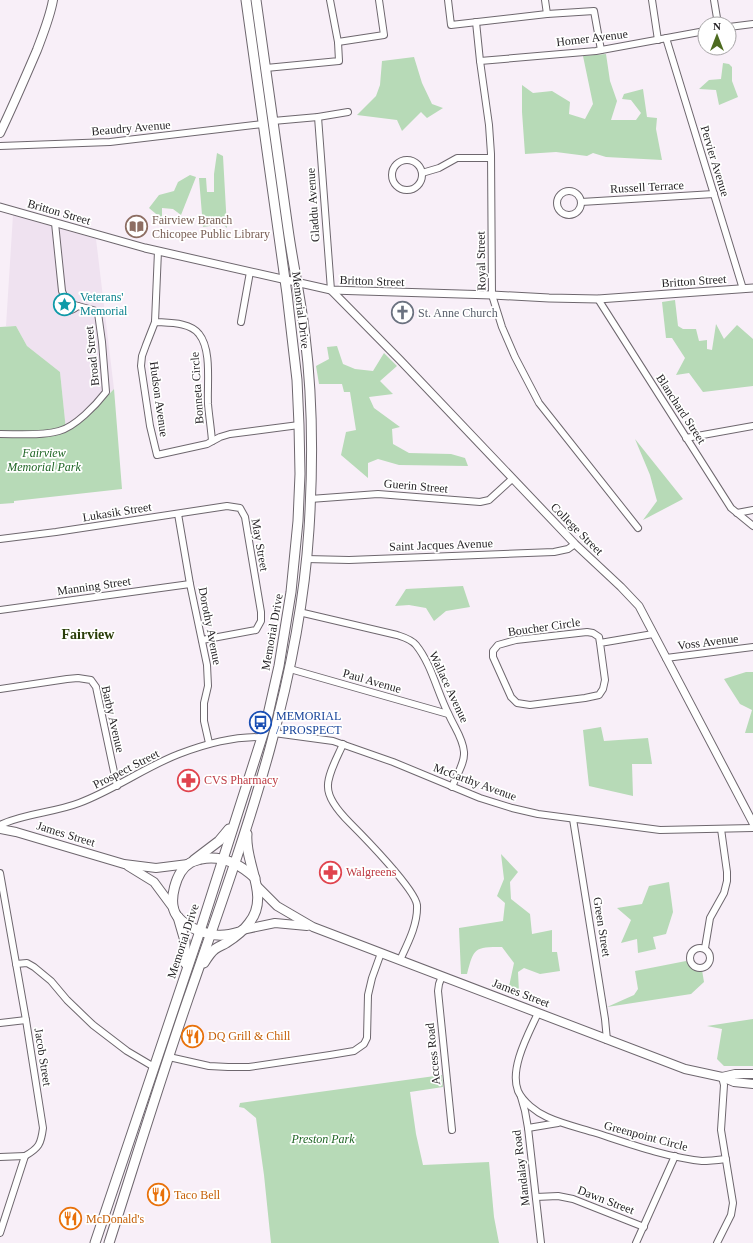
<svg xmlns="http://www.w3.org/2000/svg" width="753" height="1243" font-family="'Times New Roman',serif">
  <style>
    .built { fill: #efe2f0 }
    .green { fill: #b7dab7 }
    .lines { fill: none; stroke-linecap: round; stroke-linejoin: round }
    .minor-casing { stroke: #6e676e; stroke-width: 8 }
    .tertiary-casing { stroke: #6e676e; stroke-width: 9 }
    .secondary-casing { stroke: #6e676e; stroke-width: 10 }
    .primary-casing { stroke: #6e676e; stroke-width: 11 }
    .minor { stroke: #fff; stroke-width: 6 }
    .tertiary { stroke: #fff; stroke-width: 7 }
    .secondary { stroke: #fff; stroke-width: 8 }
    .primary { stroke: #fff; stroke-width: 9 }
    .labels { text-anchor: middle; stroke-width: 3.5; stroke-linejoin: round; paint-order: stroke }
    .street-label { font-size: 12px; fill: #221f22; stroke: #fff }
    .education-label { font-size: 12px; fill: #785e54; stroke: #fff; text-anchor: start }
    .culture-label { font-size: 12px; fill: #0d838f; stroke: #fff; text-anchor: start }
    .worship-label { font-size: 12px; fill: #5b616d; stroke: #fff; text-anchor: start }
    .park-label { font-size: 12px; font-style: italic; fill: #1e6524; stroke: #fff }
    .transit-label { font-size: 12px; fill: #164399; stroke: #fff; text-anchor: start }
    .health-label { font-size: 12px; fill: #be3a42; stroke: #fff; text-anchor: start }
    .food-label { font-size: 12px; fill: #c56008; stroke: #fff; text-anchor: start }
    .quarter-label { font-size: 14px; font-weight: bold; fill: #2b3f0a; stroke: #fff }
  </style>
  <rect width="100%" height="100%" fill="#f8eff8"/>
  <path class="built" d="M13 215 96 239 114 389 90 414 66 430 60 372 27 346 16 326H6Z"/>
  <g class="green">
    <path d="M606 54 610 81 617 101 611 120H636L641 113 631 100 622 99 624 94 643 89 647 117 657 118 656 129 662 160 606 157 593 153 587 156 556 152 525 154 522 112V85L533 93 552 91 570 102 569 114 585 119 593 104 583 56Z"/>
    <path d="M414 57 422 83 432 104 443 108 427 118 421 112 402 131 397 120 357 115 376 96 380 85 382 61Z"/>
    <path d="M723 63 729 64 732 67V81L738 97 719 105 716 90 699 89 709 80 721 79Z"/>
    <path d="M217 153 223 156 227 228 217 219 210 226 203 227 199 178H206L207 192H214V174Z"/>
    <path d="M190 175 196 177 181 215 173 209 162 208V219L149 208 159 195 174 191 178 182Z"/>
    <path d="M675 300 678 326 683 329H696L699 341 707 340V349L712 350 716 324 724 339 737 325 753 339V386L703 392 689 373 676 375 685 358 672 338H666L662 302Z"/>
    <path d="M16 326 27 346 60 372 66 430 90 414 114 389 122 489 14 501V503L0 504V438L5 437 4 436H0V327Z"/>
    <path d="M337 346 343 364 355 369 373 371 384 353 397 366 380 381 393 394 369 397 374 408 400 427 392 429 393 444 409 453 451 454 465 458 468 466 399 465 378 459 368 463V478L341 455 346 432 356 430 350 392H344L342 384H319L316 366 329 359 327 347Z"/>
    <path d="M635 439 683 499 643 520 657 501 650 475Z"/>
    <path d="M463 586 470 607 446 611 434 621 426 608 409 605 395 606 406 589Z"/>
    <path d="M746 672H753V733H745L752 710 740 704 724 679Z"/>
    <path d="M601 727 604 741 648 738 652 764H632L633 796 589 786 583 730Z"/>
    <path d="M501 854 518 872 510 882 511 899 530 914 532 934 552 930V952H557L560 971 540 974 524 968 518 972 519 992 508 991 514 963 502 947C474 947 474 948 467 974H461L459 928 503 921 505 903 497 896 504 879Z"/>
    <path d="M669 882 673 912 666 934 653 937 656 949 638 953 637 939 621 943 631 920 617 908 642 904 649 886Z"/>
    <path d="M686 961 694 969 702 970 704 982 691 994 607 1007 634 995 638 989 635 971Z"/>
    <path d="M753 1019V1066H724L717 1059 722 1029 707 1026Z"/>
    <path d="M442 1075 443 1087 410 1092 416 1134 423 1165 489 1162 494 1217 499 1243H271L264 1175 256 1118 244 1108 239 1107 240 1103Z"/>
  </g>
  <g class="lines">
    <defs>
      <g id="minor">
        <path d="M448 0 451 25 547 14 594 11 601 50"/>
        <path d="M545 0 547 14"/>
        <path d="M652 0 658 40"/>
        <path d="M714 0 718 24"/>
        <path d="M476 22 480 61 489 125 491 154 492 295 502 327 515 357 539 403 638 528"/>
        <path d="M729 27 753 24"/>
        <path d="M666 38 743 289"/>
        <path d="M338 42 384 35 379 0"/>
        <path d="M480 61 596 51 705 31"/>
        <path d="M266 68 339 61 338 42 330 0"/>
        <path d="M318 117 331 290"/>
        <path d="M273 121 318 117 348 112"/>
        <path d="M0 146 110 142 263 124"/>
        <circle cx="407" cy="175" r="15"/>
        <path d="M422 173 439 168 457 158H491"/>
        <circle cx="569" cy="203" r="12"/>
        <path d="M581 202 714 194"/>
        <path d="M55 223 62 291 64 296C60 301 57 305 61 310 67 313 73 310 78 306L71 304 64 296"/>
        <path d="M158 251 155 322 146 345 142 356 141 366 150 426 157 455 207 444 220 437 230 434 299 425"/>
        <path d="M598 299 731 508 753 526"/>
        <path d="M155 322C169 323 190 322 199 334 212 350 207 384 208 404 209 416 211 428 212 441"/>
        <path d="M241 322 250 272"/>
        <path d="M0 434C19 434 40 436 59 431 75 427 96 405 106 392L102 342 98 313 93 310 78 306"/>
        <path d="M686 438 753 426"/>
        <path d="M310 499 378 494 480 502 489 500 512 479"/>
        <path d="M737 513 753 510"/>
        <path d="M178 514 190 584 207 665 208 686 204 703V721L209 743"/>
        <path d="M0 539 56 532 227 506 240 508 245 517 261 612V621L256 630 202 640"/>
        <path d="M306 559 349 560 554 552 568 549 575 544"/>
        <path d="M0 610 190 584"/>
        <path d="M299 612 397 635C403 637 411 639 416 645 432 665 437 692 449 715 454 727 463 738 464 752 465 763 456 776 452 787"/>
        <path d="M600 643 599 637 593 633 587 632 516 640 498 645 493 651V657L511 697 517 703 530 705 585 698 599 695 603 689 605 680 600 643 653 634"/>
        <path d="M666 658 753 647"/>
        <path d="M290 669 448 714"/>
        <path d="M0 689 67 679 78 678 91 680 96 687 117 786"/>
        <path d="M274 733 333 741 393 762 480 798 512 808 538 814 660 830 753 828"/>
        <path d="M343 744C338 756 327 775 328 787 328 800 341 814 350 823 363 836 415 889 417 905 418 924 408 943 400 960"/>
        <path d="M573 819 605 1019 607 1040"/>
        <path d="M0 825C25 813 53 813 79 803 114 790 145 767 179 754 208 743 232 737 262 737"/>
        <path d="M0 873 26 1020 43 1128C41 1144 39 1148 25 1156L0 1233"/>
        <circle cx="700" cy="958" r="10"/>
        <path d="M705 948 710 918 724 893 727 881V872L721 829"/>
        <path d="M16 964 27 963 34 967 51 981 67 1000 93 1025 127 1051 154 1067"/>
        <path d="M442 976 439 984 438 991 452 1130"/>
        <path d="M538 1013C529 1033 509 1068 518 1091 523 1102 536 1112 547 1117 562 1124 580 1128 596 1133 630 1144 666 1157 702 1161 710 1161 718 1160 726 1159"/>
        <path d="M0 1023 26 1020"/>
        <path d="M169 1057 209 1066 228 1067H249L330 1055 354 1051 364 1044 367 1038 368 995 372 978 381 953"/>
        <path d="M521 1097 525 1111 528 1128 541 1243"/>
        <path d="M528 1128 558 1123"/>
        <path d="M0 1157 25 1156"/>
        <path d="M536 1197 558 1196 573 1199 644 1227"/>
        <path d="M636 1243 675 1156"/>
        <path d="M717 1243 731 1215 733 1203 721 1130 724 1085 722 1077"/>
      </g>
      <g id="tertiary">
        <path d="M0 207 145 248 331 290 492 295 549 298 598 299 753 288"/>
        <path d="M331 290 400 360 575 544 621 587 639 606 753 823"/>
      </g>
      <g id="secondary">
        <path d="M0 133C13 106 25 78 37 50 43 34 50 17 53 0"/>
        <path d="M0 829 16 832 124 864 156 868 188 864"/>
        <path d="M128 866 154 882 174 909"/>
        <path d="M257 886 277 906 313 927 685 1069 722 1077 734 1082 753 1084"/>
        <path d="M242 930 275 923 307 926"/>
        <path d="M722 1077 735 1074H753"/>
      </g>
      <g id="primary">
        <path d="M194 860 219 841 229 829"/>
        <path d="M178 917 185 941V963"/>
        <path d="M239 932C223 937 212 936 197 930 190 927 182 922 177 916 167 902 176 871 190 863 193 861 198 860 201 859 221 855 240 864 255 878"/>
        <path d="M204 963C207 958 211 952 215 949 219 946 223 945 226 943 234 938 244 930 249 923 271 896 244 864 247 834"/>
        <path d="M95 1243 200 931 265 728 279 666 291 592 298 521 300 474 299 425 297 380 287 294 246 0"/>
        <path d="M109 1243C135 1162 160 1080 188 999 241 846 299 691 309 529 313 465 313 400 305 336 301 300 293 265 288 229 277 153 267 76 256 0"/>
      </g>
    </defs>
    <use href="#minor" class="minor-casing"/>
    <use href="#tertiary" class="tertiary-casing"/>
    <use href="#secondary" class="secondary-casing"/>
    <use href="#primary" class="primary-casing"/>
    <use href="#minor" class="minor"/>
    <use href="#tertiary" class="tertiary"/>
    <use href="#secondary" class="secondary"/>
    <use href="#primary" class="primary"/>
  </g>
  <defs>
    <symbol id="library-ring" viewBox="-11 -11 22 22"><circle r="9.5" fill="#fff" stroke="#8d6e63" stroke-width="1.5"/><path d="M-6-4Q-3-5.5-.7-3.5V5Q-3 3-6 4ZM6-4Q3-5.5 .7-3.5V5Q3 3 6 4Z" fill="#8d6e63"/></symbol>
    <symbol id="sight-ring" viewBox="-11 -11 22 22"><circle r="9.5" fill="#fff" stroke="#0f9aa8" stroke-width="1.5"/><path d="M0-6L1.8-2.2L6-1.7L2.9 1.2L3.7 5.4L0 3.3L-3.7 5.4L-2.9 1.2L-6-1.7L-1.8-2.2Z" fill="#0f9aa8"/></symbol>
    <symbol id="church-ring" viewBox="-11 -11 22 22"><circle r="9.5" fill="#fff" stroke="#6b7280" stroke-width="1.5"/><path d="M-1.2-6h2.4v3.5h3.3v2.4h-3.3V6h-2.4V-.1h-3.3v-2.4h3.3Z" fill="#6b7280"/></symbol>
    <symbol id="bus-ring" viewBox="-11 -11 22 22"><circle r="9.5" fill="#fff" stroke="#1a4fb4" stroke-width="1.5"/><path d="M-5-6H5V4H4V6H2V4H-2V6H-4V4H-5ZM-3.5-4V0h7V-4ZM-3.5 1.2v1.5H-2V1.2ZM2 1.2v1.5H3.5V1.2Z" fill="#1a4fb4"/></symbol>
    <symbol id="pharmacy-ring" viewBox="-11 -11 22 22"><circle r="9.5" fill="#fff" stroke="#e0444e" stroke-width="1.5"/><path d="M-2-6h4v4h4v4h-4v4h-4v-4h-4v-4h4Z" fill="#e0444e"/></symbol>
    <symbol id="restaurant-ring" viewBox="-11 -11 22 22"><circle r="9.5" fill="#fff" stroke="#e8710a" stroke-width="1.5"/><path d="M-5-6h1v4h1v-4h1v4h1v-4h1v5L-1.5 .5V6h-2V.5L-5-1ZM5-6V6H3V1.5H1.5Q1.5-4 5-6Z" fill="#e8710a"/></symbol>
  </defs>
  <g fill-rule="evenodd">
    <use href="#library-ring" x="124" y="214" width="25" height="25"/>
    <use href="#sight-ring" x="52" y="292" width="25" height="25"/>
    <use href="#church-ring" x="390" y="300" width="25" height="25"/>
    <use href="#bus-ring" x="248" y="710" width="25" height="25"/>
    <use href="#pharmacy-ring" x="176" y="768" width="25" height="25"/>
    <use href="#pharmacy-ring" x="318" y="860" width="25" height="25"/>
    <use href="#restaurant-ring" x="180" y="1024" width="25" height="25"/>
    <use href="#restaurant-ring" x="146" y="1182" width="25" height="25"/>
    <use href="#restaurant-ring" x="58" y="1206" width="25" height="25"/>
  </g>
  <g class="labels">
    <g class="street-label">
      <text transform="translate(592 38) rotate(-7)" y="4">Homer Avenue</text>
      <text transform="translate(131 128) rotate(-5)" y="4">Beaudry Avenue</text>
      <text transform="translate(715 161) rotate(73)" y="4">Pervier Avenue</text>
      <text transform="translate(647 187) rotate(-3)" y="4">Russell Terrace</text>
      <text transform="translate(313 205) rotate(-94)" y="4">Gladdu Avenue</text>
      <text transform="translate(59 212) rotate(16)" y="4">Britton Street</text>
      <text transform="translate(481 261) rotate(-91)" y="4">Royal Street</text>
      <text transform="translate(372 281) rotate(2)" y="4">Britton Street</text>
      <text transform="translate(694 281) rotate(-4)" y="4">Britton Street</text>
      <text transform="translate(301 310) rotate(83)" y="4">Memorial Drive</text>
      <text transform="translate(92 356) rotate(-96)" y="4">Broad Street</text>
      <text transform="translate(197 388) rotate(-94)" y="4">Bonneta Circle</text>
      <text transform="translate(159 399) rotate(82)" y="4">Hudson Avenue</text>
      <text transform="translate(681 409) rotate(57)" y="4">Blanchard Street</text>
      <text transform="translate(416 486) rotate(5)" y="4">Guerin Street</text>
      <text transform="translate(117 512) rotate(-9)" y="4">Lukasik Street</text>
      <text transform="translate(577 529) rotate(45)" y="4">College Street</text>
      <text transform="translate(260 545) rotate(80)" y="4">May Street</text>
      <text transform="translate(441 545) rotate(-2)" y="4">Saint Jacques Avenue</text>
      <text transform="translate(94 586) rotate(-8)" y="4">Manning Street</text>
      <text transform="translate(210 626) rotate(79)" y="4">Dorothy Avenue</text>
      <text transform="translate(544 627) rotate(-8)" y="4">Boucher Circle</text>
      <text transform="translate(272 632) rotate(-80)" y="4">Memorial Drive</text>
      <text transform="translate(708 642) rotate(-7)" y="4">Voss Avenue</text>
      <text transform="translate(372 681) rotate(16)" y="4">Paul Avenue</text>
      <text transform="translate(449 687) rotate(65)" y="4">Wallace Avenue</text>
      <text transform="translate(113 719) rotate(77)" y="4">Barby Avenue</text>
      <text transform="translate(126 769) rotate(-27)" y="4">Prospect Street</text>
      <text transform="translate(475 782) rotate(20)" y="4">McCarthy Avenue</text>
      <text transform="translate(66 834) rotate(17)" y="4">James Street</text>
      <text transform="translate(602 927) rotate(81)" y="4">Green Street</text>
      <text transform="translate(183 941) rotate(-72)" y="4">Memorial Drive</text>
      <text transform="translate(521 993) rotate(21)" y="4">James Street</text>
      <text transform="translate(433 1054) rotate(-96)" y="4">Access Road</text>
      <text transform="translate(43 1057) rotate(81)" y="4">Jacob Street</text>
      <text transform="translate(646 1136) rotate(15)" y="4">Greenpoint Circle</text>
      <text transform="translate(521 1168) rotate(-97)" y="4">Mandalay Road</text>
      <text transform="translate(606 1200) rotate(21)" y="4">Dawn Street</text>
    </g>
    <g class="education-label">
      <text x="152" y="224">Fairview Branch<tspan x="152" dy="14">Chicopee Public Library</tspan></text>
    </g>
    <g class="culture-label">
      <text x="80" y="301">Veterans'<tspan x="80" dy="14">Memorial</tspan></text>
    </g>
    <g class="worship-label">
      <text x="418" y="317">St. Anne Church</text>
    </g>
    <g class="park-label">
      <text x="44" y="457">Fairview<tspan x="44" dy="14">Memorial Park</tspan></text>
      <text x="323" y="1143">Preston Park</text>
    </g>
    <g class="transit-label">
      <text x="276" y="720">MEMORIAL<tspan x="276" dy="14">/ PROSPECT</tspan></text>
    </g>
    <g class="health-label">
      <text x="204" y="784">CVS Pharmacy</text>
      <text x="346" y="876">Walgreens</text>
    </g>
    <g class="food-label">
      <text x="208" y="1040">DQ Grill &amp; Chill</text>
      <text x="174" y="1199">Taco Bell</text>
      <text x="86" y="1223">McDonald's</text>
    </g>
    <g class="quarter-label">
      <text x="88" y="639">Fairview</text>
    </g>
  </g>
  <g transform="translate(717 36)"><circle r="19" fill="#ffffff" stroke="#a7a5a7"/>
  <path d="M0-3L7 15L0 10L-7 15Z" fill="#4d6b20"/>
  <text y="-6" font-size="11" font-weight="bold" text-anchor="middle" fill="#221f22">N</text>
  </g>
</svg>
